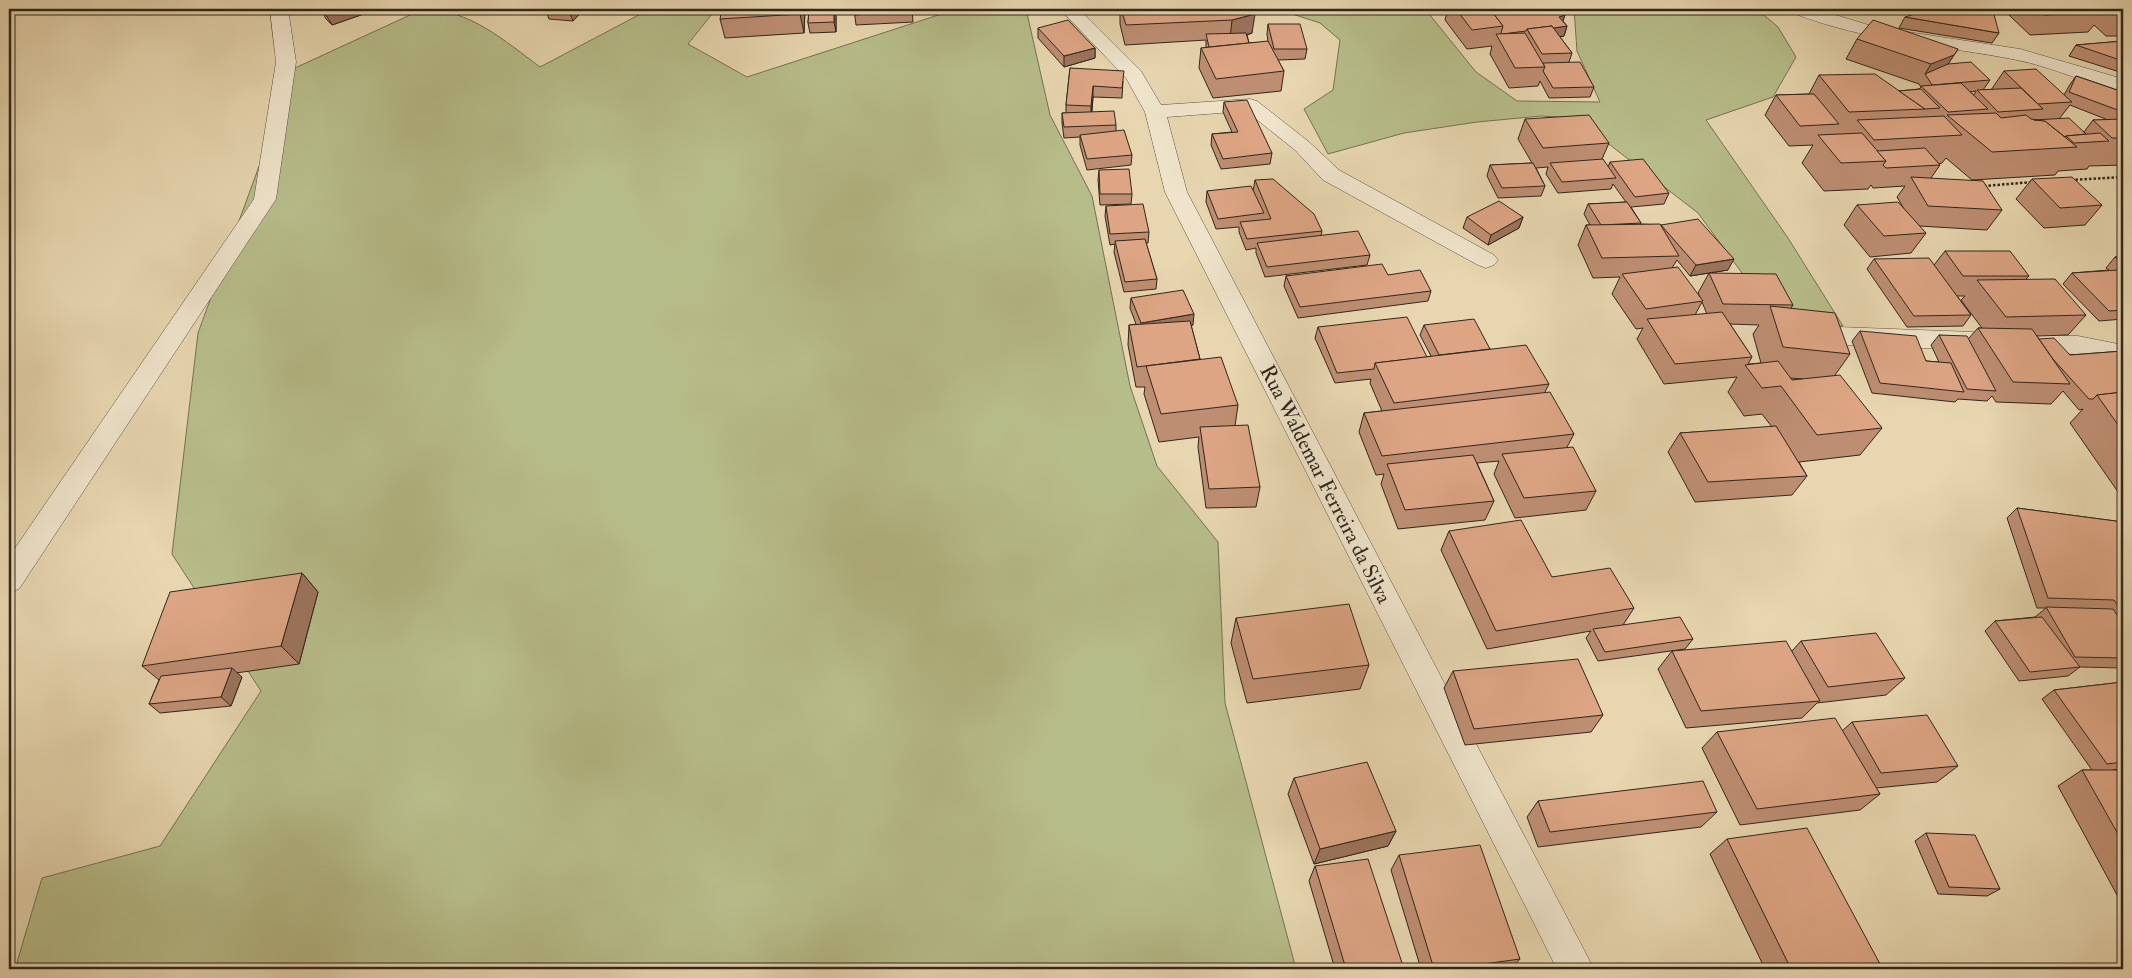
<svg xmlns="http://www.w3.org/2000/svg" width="2132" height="978" font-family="'IM FELL Double Pica',serif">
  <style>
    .green { fill: #b7bd8a; stroke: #747254 }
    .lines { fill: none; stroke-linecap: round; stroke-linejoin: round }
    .street-casing { stroke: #5e5242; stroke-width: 1 }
    .path { stroke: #30261d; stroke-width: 2.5; stroke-dasharray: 2.5 2; stroke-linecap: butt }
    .street { fill: #efe4cb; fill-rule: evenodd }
    .wall { fill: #be8e72; stroke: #30261d; fill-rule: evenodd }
    .shaded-wall { fill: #9b745c; stroke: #30261d }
    .building { fill: #dda584; stroke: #30261d }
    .labels { text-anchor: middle; stroke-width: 4; stroke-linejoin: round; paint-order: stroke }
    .street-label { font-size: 21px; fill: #30261d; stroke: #efe4cb }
  </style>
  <rect width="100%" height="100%" fill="#e7d6af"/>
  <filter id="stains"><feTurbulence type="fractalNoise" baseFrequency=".004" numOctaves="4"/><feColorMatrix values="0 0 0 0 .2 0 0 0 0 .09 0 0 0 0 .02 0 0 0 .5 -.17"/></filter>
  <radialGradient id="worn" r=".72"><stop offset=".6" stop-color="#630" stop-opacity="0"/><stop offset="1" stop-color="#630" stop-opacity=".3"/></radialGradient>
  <g class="green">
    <path d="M423 9C469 9 505 41 540 67L650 9H716L688 44 747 77 957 9H1026L1050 115 1092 196 1130 386 1157 466 1218 542 1225 703 1296 969H15L42 878 160 846 261 691 172 554 198 333 295 68Z"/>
    <path d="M1277 9H1425L1476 72 1517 101 1600 102 1577 51 1574 9H1757L1778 27 1796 57 1773 97 1706 120 1788 238 1843 326 1798 328 1753 288 1698 213 1575 118 1541 116 1477 122 1404 133 1328 154 1304 109 1333 90 1340 40 1320 23Z"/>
  </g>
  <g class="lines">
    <defs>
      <g id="street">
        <path d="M270 9H288L296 62 276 199 19 589 9 592V557L254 199 276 62Z"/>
        <path d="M1060 9H1079L1141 71 1161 105 1250 99 1257 101 1309 142 1339 170 1494 255 1498 260 1494 265 1486 268 1478 265 1323 180 1295 150 1246 111 1167 117 1187 192 1594 969H1557L1165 192 1145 112 1126 78Z"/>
        <path d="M1791 9H1816L1875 27 2020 49 2123 79V92C2087 84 2053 67 2017 60 1942 45 1866 42 1793 13Z"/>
        <path d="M1811 326 1973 332 1982 335 1985 341 1982 347 1973 350 1811 344 1802 341 1799 335 1802 329Z"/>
        <path d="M2023 334 2078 336 2123 345V363L2078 354 2023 352 2014 349 2011 343 2014 337Z"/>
      </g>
    </defs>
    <use href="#street" class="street-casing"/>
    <g class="path">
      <path d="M2071 180 2123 177"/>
      <path d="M1984 186 2033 182"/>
    </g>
    <use href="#street" class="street"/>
  </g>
  <g class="wall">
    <path d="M321 9H378L332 25 326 19Z"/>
    <path d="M545 9H584L573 21 549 19Z"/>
    <path d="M805 9 804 33 725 38 720 19Z"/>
    <path d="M809 9H836V32L810 33 808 23Z"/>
    <path d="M854 9H912L913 22 856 25Z"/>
    <path d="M1120 9H1249L1252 33 1247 35 1249 43 1268 42 1267 34 1268 24 1307 49 1305 59 1278 60 1284 71 1281 91 1213 98 1199 68 1201 48H1206V40L1125 45 1120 24Z"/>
    <path d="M1448 9H1559L1565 15 1563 21 1567 26 1564 36 1560 37 1572 53 1569 62 1594 87 1590 97 1549 98 1540 81 1538 86 1509 88 1490 54 1492 46 1467 49 1445 20Z"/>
    <path d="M2013 9H2123V36H2106L2094 25 2088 32 2030 35 2009 15Z"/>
    <path d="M1905 17 1999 33 1992 43 1899 28Z"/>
    <path d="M1038 28 1095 48V58L1064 67 1038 38Z"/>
    <path d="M1857 39 1958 49 1948 64 1990 80 1983 90H1991L2004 71 2064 95 2069 86 2076 76 2123 92V165L2089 166 2087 169 2058 171 2055 175 1972 180 1946 158 1942 163 1939 164 1940 165 1931 178 2002 210 1987 230 1919 226 1926 233 1911 253 1870 257 1844 225 1857 205 1904 209 1897 197 1905 186 1873 188 1871 185 1868 189 1824 191 1802 163 1813 145 1789 146 1765 115 1776 95 1809 94 1819 75 1899 91 1919 89 1921 87 1919 84 1846 59ZM1976 91 1974 95 1970 92ZM2070 105 2108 120H2093L2084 132 2059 119Z"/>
    <path d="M2123 41V73L2069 56 2076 45Z"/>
    <path d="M1070 68 1123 81 1122 98 1093 97 1092 112 1116 125V131L1132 155 1131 165 1087 170 1080 145V137L1064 138 1062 123V113H1066V105Z"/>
    <path d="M1224 102 1272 153 1270 164 1221 169 1211 145 1212 134 1232 132 1223 112Z"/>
    <path d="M1525 119 1609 143 1602 159 1608 167 1610 162 1669 193 1664 204 1631 207 1641 223 1640 224 1661 225 1728 270 1710 273 1793 305 1791 308 1850 354 1835 375 1882 428 1860 455 1799 462 1807 476 1792 495 1695 502 1668 452 1680 433 1772 427 1762 414 1744 416 1728 392 1737 377 1664 384 1637 339 1643 328 1636 329 1612 294 1620 277 1593 278 1578 245 1586 225H1590L1584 214 1588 204 1626 202 1613 184 1611 189 1558 193 1546 174 1548 167 1536 168 1545 186 1541 196 1498 198 1487 176 1490 165 1532 163 1518 139ZM1677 260 1690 276 1709 273 1698 293 1700 297 1672 268ZM1702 302 1707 314 1695 315ZM1730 324 1759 325 1753 334 1761 363 1748 364 1752 357ZM1790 378 1803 379 1792 380Z"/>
    <path d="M1099 170 1132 194 1131 204 1100 205 1098 180Z"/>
    <path d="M2032 179 2102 205 2085 225 2044 228 2016 199Z"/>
    <path d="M1255 180 1322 231 1321 236 1370 255 1367 265 1265 277 1256 253V248L1246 250 1239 232V227L1216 229 1206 202 1207 191H1253Z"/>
    <path d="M1106 206 1149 232 1148 243H1146L1157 279 1156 289 1124 292 1114 252 1115 244 1110 245 1105 216Z"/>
    <path d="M1467 217H1523L1519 228 1488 245 1463 228Z"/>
    <path d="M1945 251 2029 276 2026 279 2086 315 2068 335 2037 336 2039 339 2070 355 2123 351V499L2070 423 2083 409 2079 410 2063 391 2051 404 1996 402 1992 396 1987 401 1958 399 1955 402 1872 393 1852 341 1860 331 1926 361 1939 362 1931 345 1939 335 1968 339 1978 328H1982L1961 300 1965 296H1957L1971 315 1963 326 1907 327 1867 269 1874 259 1934 265Z"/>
    <path d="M2115 257H2123V319L2099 321 2063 284 2072 273 2109 270 2106 268Z"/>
    <path d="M1388 275 1431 291 1428 301 1298 318 1284 286 1286 276Z"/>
    <path d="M1131 298 1193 325H1191L1200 359 1238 405 1235 426 1260 487 1256 507 1206 508 1198 447 1199 437 1159 442 1144 394 1145 387H1136L1128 345 1129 325 1136 324 1130 308Z"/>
    <path d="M1424 325 1490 349 1549 384 1545 392 1574 434 1567 447 1596 491 1586 510 1515 518 1494 474 1499 461 1477 463 1494 501 1485 520 1398 529 1381 484 1384 474 1376 475 1359 432 1364 413 1382 411 1370 383 1371 379 1335 383 1315 338 1318 327 1427 357 1431 356 1420 335Z"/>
    <path d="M2017 508 2123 522V668L2080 667 2068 676 2019 681 1985 631 1995 621 2035 617 2046 608H2037L2007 518Z"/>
    <path d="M1449 531 1552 577 1634 608 1623 625 1693 639 1685 649 1598 661 1586 638 1591 631 1487 649 1441 550Z"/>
    <path d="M302 573 318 592 299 664 236 673 242 677 231 706 160 713 149 704 159 680 142 666Z"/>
    <path d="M1236 618 1369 665 1360 689 1247 703 1231 643Z"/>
    <path d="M1801 641 1905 678 1886 695 1817 703 1802 718 1686 728 1658 669 1672 651H1792Z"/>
    <path d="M1453 671 1603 715 1591 732 1465 745 1444 688Z"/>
    <path d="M2123 682V769L2113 770H2123V906L2058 786 2082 770H2092L2042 699 2054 690Z"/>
    <path d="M1852 722 1958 766 1937 782 1876 788 1880 794 1860 810 1740 825 1702 748 1717 732 1842 731Z"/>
    <path d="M1294 778 1396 831 1388 846 1314 864 1288 794Z"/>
    <path d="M1538 801 1717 812 1701 827 1538 847 1527 817Z"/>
    <path d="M1926 833 2000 889 1987 896 1938 894 1915 841Z"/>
    <path d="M1727 839 1880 964 1870 969H1765L1710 854Z"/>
    <path d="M1399 855 1520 959 1511 969H1421L1391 870Z"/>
    <path d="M1315 866 1403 966 1401 969H1335L1309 881Z"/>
  </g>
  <g class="shaded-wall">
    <path d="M344 9H378L332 25 326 15Z"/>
    <path d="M572 9H584L573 21 569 11Z"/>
    <path d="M800 9H805L804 33 800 14Z"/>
    <path d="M834 9H836V32L834 22Z"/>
    <path d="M1255 14 1252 33 1230 39 1232 20Z"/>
    <path d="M1565 15 1561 25 1559 17Z"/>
    <path d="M1567 26 1564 36 1534 40 1528 31Z"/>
    <path d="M1095 48V58L1064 67V56Z"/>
    <path d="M1958 49 1941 75 1925 74 1931 64Z"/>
    <path d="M1093 86V97L1091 116V106Z"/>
    <path d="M1523 217 1519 228 1488 245 1491 235Z"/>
    <path d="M1734 259 1728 270 1690 276 1696 265Z"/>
    <path d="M1194 314 1193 325 1140 333 1141 323Z"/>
    <path d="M302 573 318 592 299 664 281 646Z"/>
    <path d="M232 668 242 677 231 706 221 697Z"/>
    <path d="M1396 831 1388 846 1314 864 1320 849Z"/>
  </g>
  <g class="building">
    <path d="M321 9H344L326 15Z"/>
    <path d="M545 9H572L569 11Z"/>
    <path d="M722 9H800V14L720 19Z"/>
    <path d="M809 9H834V22L808 23Z"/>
    <path d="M854 9H911L912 11 854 15Z"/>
    <path d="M1121 9H1249L1255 14 1232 20 1126 25Z"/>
    <path d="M1456 9H1490L1503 26 1472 30Z"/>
    <path d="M1490 9H1559L1565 15 1559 17 1567 26 1554 28 1552 26 1527 29 1526 31 1502 34 1501 33 1503 26Z"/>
    <path d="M2036 9H2097L2102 13 2044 15Z"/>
    <path d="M2112 9H2123V17H2121Z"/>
    <path d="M1928 10 1993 11 1999 33 1905 17Z"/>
    <path d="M1068 20 1095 48 1064 56 1038 28Z"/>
    <path d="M1873 20 1958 49 1954 55 1931 64 1857 39Z"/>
    <path d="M1268 24H1300L1307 49H1274Z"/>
    <path d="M1552 26 1572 53 1542 54 1527 29Z"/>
    <path d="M1246 33 1249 43 1209 47 1206 34Z"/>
    <path d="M1525 33 1545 67 1515 68 1496 34Z"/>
    <path d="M1268 41 1284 71 1216 79 1201 48Z"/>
    <path d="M2123 41V61L2076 45Z"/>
    <path d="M1580 62 1594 87 1553 88 1543 71 1545 67 1543 63Z"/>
    <path d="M1971 62 1990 80 1932 85 1925 74 1948 64Z"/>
    <path d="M1070 68 1124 71 1122 88 1093 86 1091 106 1066 105Z"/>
    <path d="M2036 69 2072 102 2038 104 2004 71Z"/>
    <path d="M1875 74 1925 109 1849 112 1819 75Z"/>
    <path d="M2076 76 2123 92V112L2069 92Z"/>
    <path d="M1961 83 1988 109 1948 112 1921 86Z"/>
    <path d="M2021 88 2043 109 1998 112 1977 90Z"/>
    <path d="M1921 89 1940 108 1925 109 1899 91Z"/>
    <path d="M1814 94 1839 124 1800 126 1776 95Z"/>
    <path d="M1247 100 1272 153 1223 159 1212 134 1238 132 1224 102Z"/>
    <path d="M1114 111 1116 125 1064 127 1062 113Z"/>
    <path d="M1996 113 2001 118 2026 115 2031 119 2045 121 2077 147 1992 152 1947 115Z"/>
    <path d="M1589 115 1609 143 1543 148 1525 119Z"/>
    <path d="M1944 116 1962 135 1874 140 1857 120Z"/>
    <path d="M2069 118 2086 134 2066 136 2065 137 2045 121 2034 120Z"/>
    <path d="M2123 119V138H2112L2093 120Z"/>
    <path d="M1124 130 1132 155 1087 159 1080 135Z"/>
    <path d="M1862 133 1886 161 1841 163 1818 135Z"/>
    <path d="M2100 133 2109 141 2074 143 2066 136Z"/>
    <path d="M1925 148 1940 165 1886 168 1883 165 1886 161 1877 151Z"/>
    <path d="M1603 159 1616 178 1562 182 1550 163Z"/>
    <path d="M1643 159 1669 193 1635 197 1610 162Z"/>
    <path d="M1533 163 1545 186 1502 188 1490 165Z"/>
    <path d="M1129 169 1132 194H1100L1099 170Z"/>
    <path d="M1911 177 1983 181 2002 210 1928 206Z"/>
    <path d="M2072 177 2102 205 2060 208 2032 179Z"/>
    <path d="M1273 179 1314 214 1322 231 1247 239 1240 222 1271 219 1255 180Z"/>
    <path d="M1251 186 1264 213 1218 219 1207 191Z"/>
    <path d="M1499 201 1523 217 1491 235 1467 217Z"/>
    <path d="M1627 202 1641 223 1601 225 1588 204Z"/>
    <path d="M1898 202 1926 233 1884 236 1857 205Z"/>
    <path d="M1143 204 1149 232 1110 234 1106 206Z"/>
    <path d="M1698 219 1734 259 1696 265 1661 225Z"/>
    <path d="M1660 224 1679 256 1602 258 1586 225Z"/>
    <path d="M1358 231 1370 255 1267 267 1257 243Z"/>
    <path d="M1145 239 1157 279 1125 282 1115 241Z"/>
    <path d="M1945 251H2010L2029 276H1963Z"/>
    <path d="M2115 257H2123V265Z"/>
    <path d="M1929 258 1971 315 1914 316 1874 259Z"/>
    <path d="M1382 264 1388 275 1420 270 1431 291 1300 307 1286 276Z"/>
    <path d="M1678 267 1703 301 1646 309 1622 274Z"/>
    <path d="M2119 270 2123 274V310L2109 311 2072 273Z"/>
    <path d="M1709 273 1776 274 1793 305 1723 304Z"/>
    <path d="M2055 279 2086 315 2006 317 1977 280Z"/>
    <path d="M1183 290 1194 314 1141 323 1131 298Z"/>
    <path d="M1770 306 1835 313 1850 354 1783 347Z"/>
    <path d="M1722 312 1752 357 1675 364 1647 319Z"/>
    <path d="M1407 317 1427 357 1375 363 1374 369 1337 373 1318 327Z"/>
    <path d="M1474 319 1490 349 1439 355 1424 325Z"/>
    <path d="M1190 321 1200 359 1137 367 1129 325Z"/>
    <path d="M1978 328 2032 329 2070 384 2013 382Z"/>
    <path d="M1860 331 1916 336 1926 361 1951 363 1964 392 1880 383Z"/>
    <path d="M1939 335 1967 336 1996 391 1967 389Z"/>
    <path d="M2054 338 2070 355 2123 351V392L2097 395 2093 399H2089L2053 359 2039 339Z"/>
    <path d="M1526 345 1549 384 1394 403 1375 363Z"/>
    <path d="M1221 357 1238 405 1161 414 1146 366Z"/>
    <path d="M1778 361 1792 380 1840 375 1882 428 1817 435 1781 386 1762 388 1745 365Z"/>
    <path d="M1550 392 1574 434 1382 456 1364 413Z"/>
    <path d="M2123 392V432L2097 395Z"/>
    <path d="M1248 425 1260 487 1209 489 1200 427Z"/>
    <path d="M1776 426 1807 476 1708 482 1680 433Z"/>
    <path d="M1573 447 1596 491 1524 498 1502 454Z"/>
    <path d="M1473 455 1494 501 1405 510 1387 464Z"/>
    <path d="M2017 508 2123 522V614L2114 600 2048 598Z"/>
    <path d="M1521 520 1552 577 1610 568 1634 608 1496 631 1449 531Z"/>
    <path d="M302 573 281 646 142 666 170 592Z"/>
    <path d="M1349 604 1369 665 1253 679 1236 618Z"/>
    <path d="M2046 607 2113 609 2123 624V658L2075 657Z"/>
    <path d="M1680 617 1693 639 1605 652 1593 629Z"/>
    <path d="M2042 617 2080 667 2030 672 1995 621Z"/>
    <path d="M1876 633 1905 678 1828 687 1801 641Z"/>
    <path d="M1786 641 1820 701 1701 711 1672 651Z"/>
    <path d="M1578 659 1603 715 1474 729 1453 671Z"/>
    <path d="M232 668 221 697 149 704 161 676Z"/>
    <path d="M2123 682V762L2107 764 2054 690Z"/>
    <path d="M1927 715 1958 766 1881 773 1852 722Z"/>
    <path d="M1835 718 1880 794 1757 809 1717 732Z"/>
    <path d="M1367 762 1396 831 1320 849 1294 778Z"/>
    <path d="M2082 770H2123V843Z"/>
    <path d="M1703 781 1717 812 1550 832 1538 801Z"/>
    <path d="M1807 828 1880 964 1841 969H1791L1727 839Z"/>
    <path d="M1926 833 1975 835 2000 889 1949 887Z"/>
    <path d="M1480 845 1520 959 1447 969H1434L1399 855Z"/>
    <path d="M1368 859 1403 966 1383 969H1346L1315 866Z"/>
  </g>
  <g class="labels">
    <g class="street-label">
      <text transform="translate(1326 484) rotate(63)" y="7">Rua Waldemar Ferreira da Silva</text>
    </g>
  </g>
  <rect width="2132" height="978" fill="none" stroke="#e7d6af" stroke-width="30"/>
  <rect x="10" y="10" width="2112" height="958" fill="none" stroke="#30261d" stroke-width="2.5"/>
  <rect x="15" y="15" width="2102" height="948" fill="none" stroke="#30261d"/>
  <rect width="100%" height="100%" filter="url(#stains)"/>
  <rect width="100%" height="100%" fill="url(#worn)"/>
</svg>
